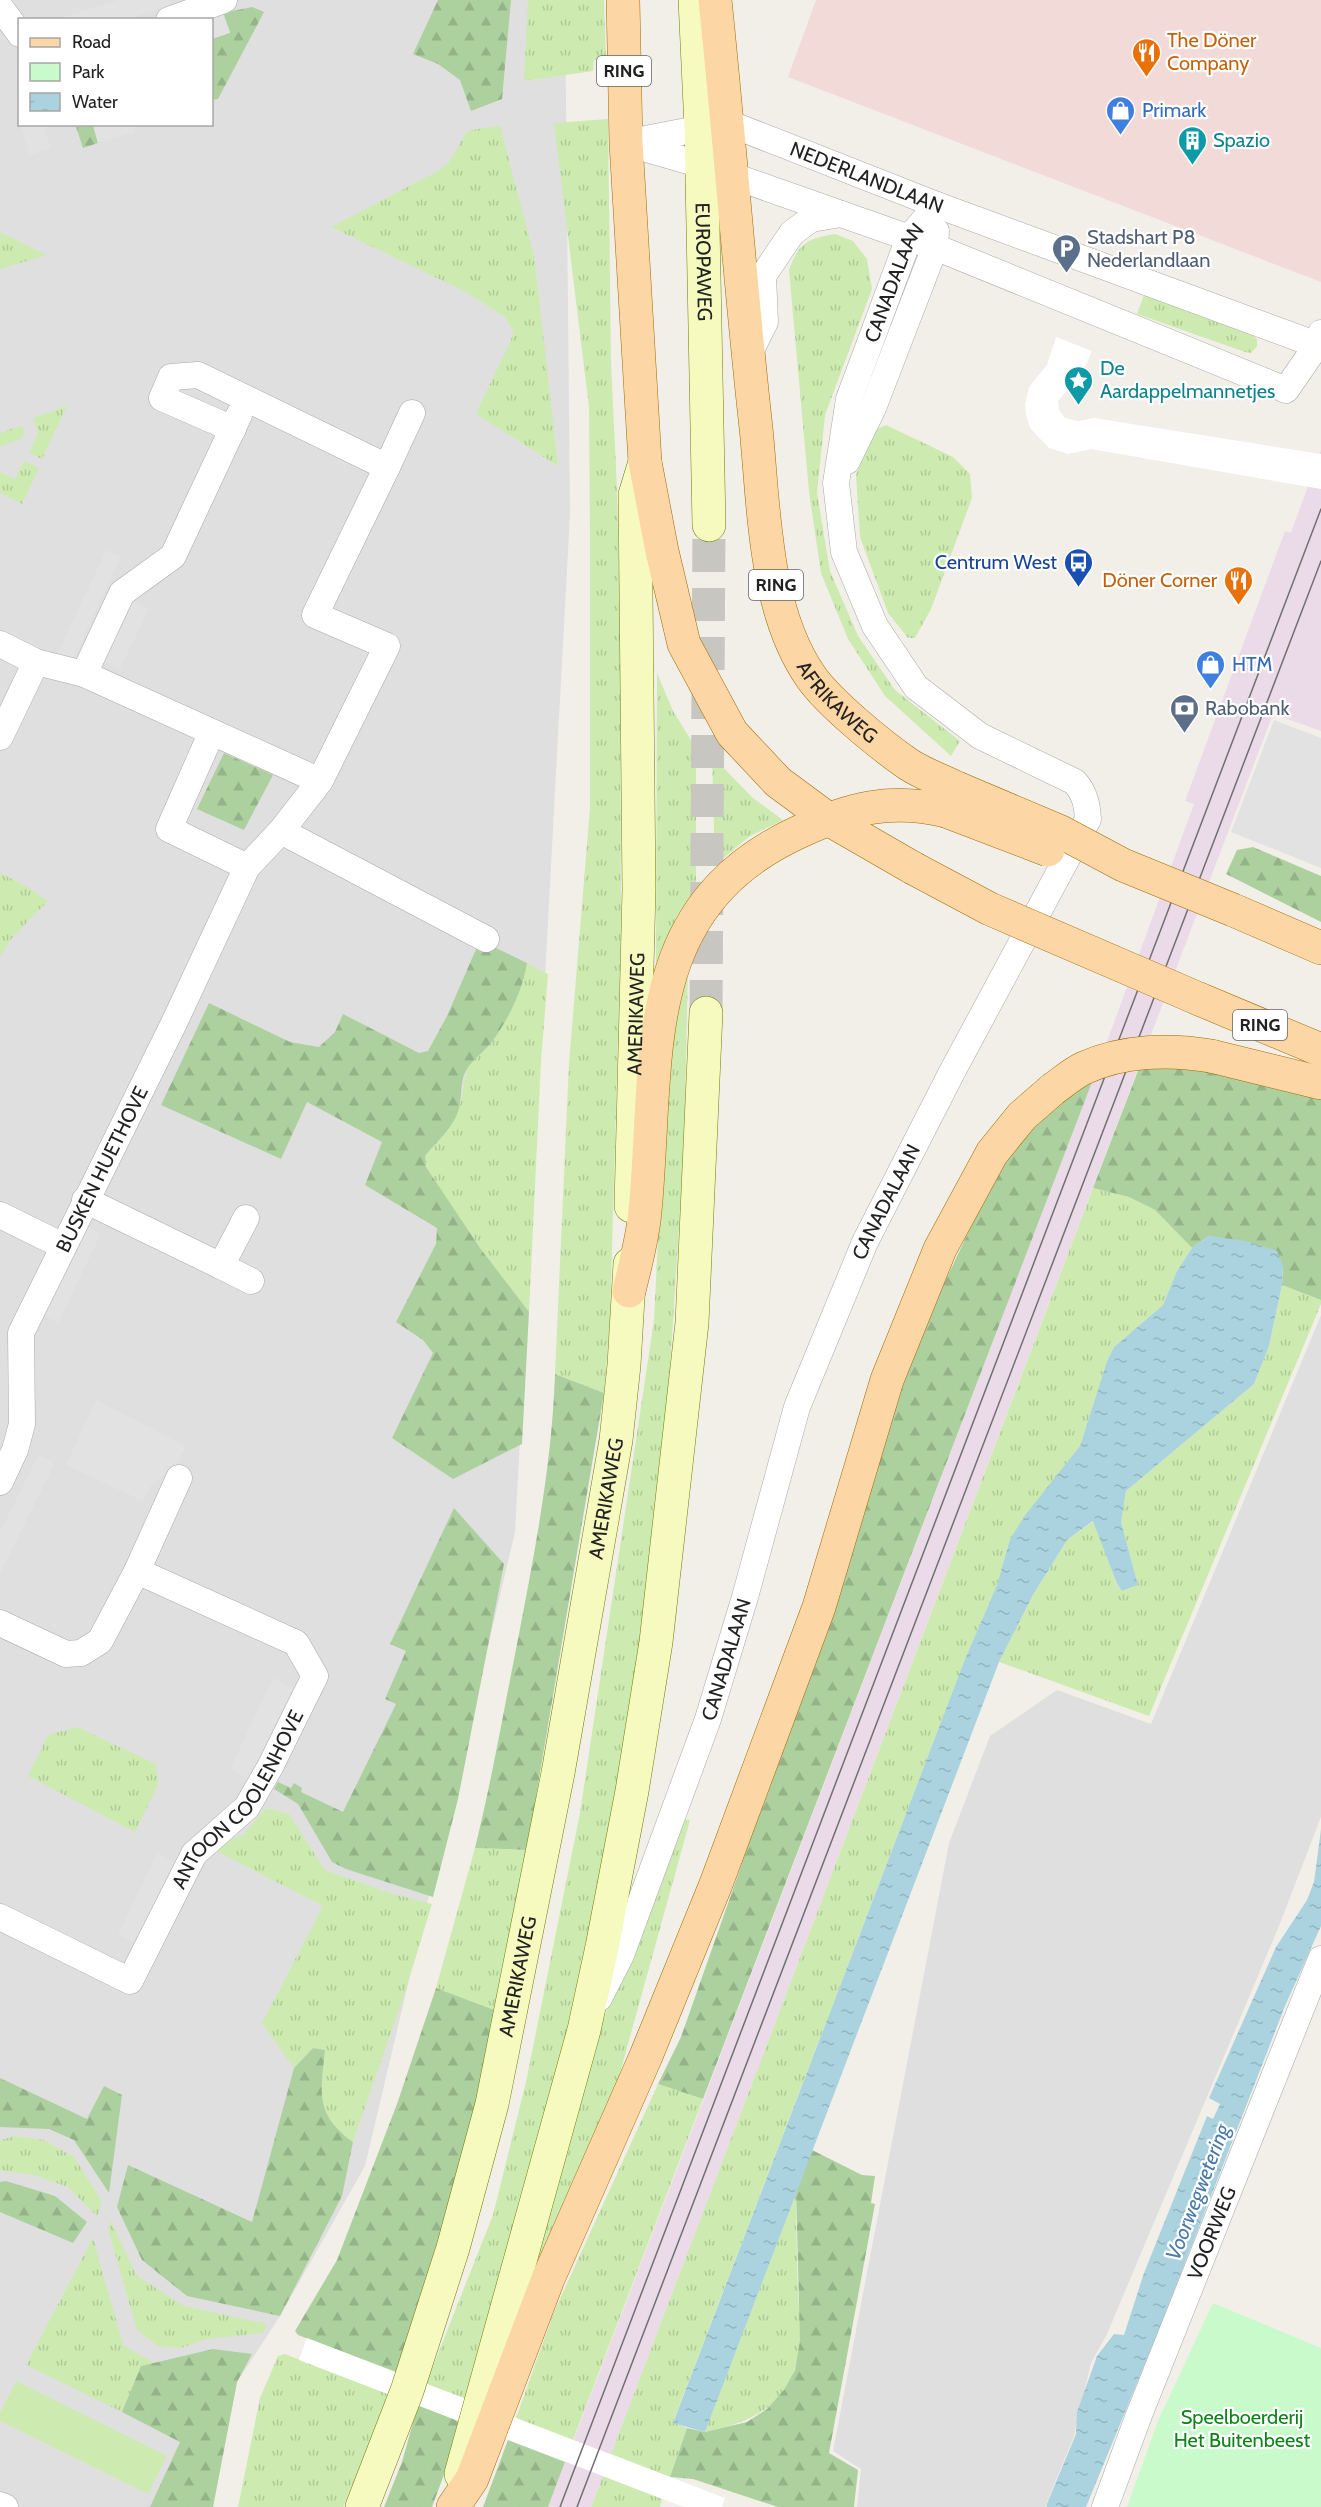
<svg xmlns="http://www.w3.org/2000/svg" width="1321" height="2507" font-family="Cabin,sans-serif">
  <style>
    .residential { fill: #e0dfdf; fill-rule: evenodd }
    .commercial { fill: #f2dad9 }
    .railway { fill: #ebdbe8 }
    .grass { fill: url(#grass-tufts) }
    .forest { fill: url(#forest-firs) }
    .park { fill: #c8facc }
    .garden { fill: #cdebb0 }
    .parking { fill: #e2e2e2 }
    .water { fill: url(#water-ripples) }
    .pier { fill: #fff }
    .lines { fill: none; stroke-linecap: round; stroke-linejoin: round }
    .secondary-tunnel { stroke: #c8c6c1; stroke-width: 33; stroke-dasharray: 33 16; stroke-linecap: butt }
    .street-casing { stroke: #a9a9a9; stroke-width: 27 }
    .secondary-casing { stroke: #707d05; stroke-width: 34 }
    .primary-casing { stroke: #a06b00; stroke-width: 34 }
    .street { stroke: #fff; stroke-width: 26 }
    .secondary { stroke: #f7fabf; stroke-width: 33 }
    .primary { stroke: #fcd6a4; stroke-width: 33 }
    .tram { stroke: #707070; stroke-width: 1.5 }
    .primary-bridge-casing { stroke: #a06b00; stroke-width: 34; stroke-linecap: butt }
    .primary-bridge { stroke: #fcd6a4; stroke-width: 33 }
    .labels { text-anchor: middle; stroke-width: 4.5; stroke-linejoin: round; paint-order: stroke }
    .shield { fill: #fff; stroke: #646464; stroke-width: 1.5 }
    .shield-label { font-size: 18px; font-weight: bold; fill: #222 }
    .food-label { font-size: 20px; fill: #c56008; stroke: #fff; text-anchor: start }
    .shop-label { font-size: 20px; fill: #366cbe; stroke: #fff; text-anchor: start }
    .culture-label { font-size: 20px; fill: #0d838f; stroke: #fff; text-anchor: start }
    .street-label { font-size: 20px; fill: #222; stroke: #fff }
    .service-label { font-size: 20px; fill: #4e5e75; stroke: #fff; text-anchor: start }
    .transit-label { font-size: 20px; fill: #164399; stroke: #fff; text-anchor: end }
    .park-label { font-size: 20px; fill: #0c8416; stroke: #fff }
    .water-label { font-size: 21px; font-style: italic; fill: #4a7aab; stroke: #fff }
  </style>
  <defs>
    <pattern id="grass-tufts" width="24" height="20" patternUnits="userSpaceOnUse" patternTransform="scale(1.5)"><rect width="24" height="20" fill="#cdebb0"/><path d="M3 7l-1-3M5 7V3M7 7l1-3M15 17l-1-3M17 17v-4M19 17l1-3" fill="none" stroke="#b0c997"/></pattern>
    <pattern id="forest-firs" width="22" height="20" patternUnits="userSpaceOnUse" patternTransform="scale(1.5)"><rect width="22" height="20" fill="#add19e"/><path d="M5 1l3.5 6h-7zM16 11l3.5 6h-7z" fill="#95b388"/></pattern>
    <pattern id="water-ripples" width="26" height="14" patternUnits="userSpaceOnUse" patternTransform="scale(1.5)"><rect width="26" height="14" fill="#aad3df"/><path d="M2 4q2-2 4 0t4 0M15 11q2-2 4 0t4 0" fill="none" stroke="#92b5bf"/></pattern>
  </defs>
  <rect width="100%" height="100%" fill="#f2efe9"/>
  <g class="residential">
    <path d="M0 0H565L570 514 515 1532 365 2166 280 2316 237 2382 213 2507H0ZM20 20H212V124H20Z"/>
    <path d="M1321 1315V1817L1279 1926 1107 2334 1091 2363 1074 2436 1045 2507H857L861 2469 833 2451 949 1843 990 1736 1057 1690 1151 1724Z"/>
  </g>
  <path class="commercial" d="M816 0H1321V282L788 77Z"/>
  <path class="railway" d="M1321 450V731L1273 714 591 2507H548L1094 1077 1194 804 1185 801 1285 531 1291 533Z"/>
  <g class="grass">
    <path d="M528 0H604L606 61 594 60 593 71 524 81Z"/>
    <path d="M608 119 611 362 617 490 620 632 621 926 610 1321 604 1393 555 1374 569 1063 590 808V545L589 407 554 123Z"/>
    <path d="M500 126 534 255 558 466 476 414 514 333 505 317 466 292 331 227 438 171 449 162 466 133 471 130Z"/>
    <path d="M0 232 47 255 0 269Z"/>
    <path d="M835 234 853 241 867 259 872 289 825 415 817 493 830 571 858 636 895 690 960 741 951 756 885 696 848 639 821 573 809 492 789 270C799 243 806 239 835 234Z"/>
    <path d="M1144 295 1252 335 1257 339V346L1251 353 1245 352 1137 314Z"/>
    <path d="M67 406 42 459 29 453 38 433 33 418Z"/>
    <path d="M22 425 24 432 22 438 0 447V433Z"/>
    <path d="M886 425 953 457 970 474 972 498 931 609 915 638H908L888 613 860 537 856 475 873 431Z"/>
    <path d="M24 461 39 468 22 504 0 493V472L15 479Z"/>
    <path d="M657 673 673 711 696 748V889L677 915 656 964Z"/>
    <path d="M712 756 753 798 783 820 750 836 715 865Z"/>
    <path d="M0 873 26 886 48 901 9 941 0 958Z"/>
    <path d="M527 963 548 974 541 1061 529 1312C513 1291 421 1176 425 1158 428 1145 453 1123 459 1109 465 1093 461 1077 473 1061 478 1054 486 1049 492 1042 504 1027 524 982 527 963Z"/>
    <path d="M688 969 684 1145 664 1465 613 1837 586 1963 471 2401 426 2384 493 2215 526 2082 580 1813 654 1320 667 1060Z"/>
    <path d="M1093 1188 1129 1197 1155 1210 1192 1248 1177 1271 1163 1305 1114 1347 1107 1361 1080 1446 1010 1539 997 1585 965 1659 673 2422 687 2428 670 2477 611 2454Z"/>
    <path d="M1282 1285 1321 1300V1304L1149 1716 999 1662 1033 1595 1067 1540 1094 1521 1117 1585 1122 1591 1138 1585 1121 1522 1126 1491 1254 1384 1269 1346Z"/>
    <path d="M77 1727 156 1764 158 1785 135 1832 28 1776 48 1735Z"/>
    <path d="M266 1808 289 1814 325 1870 390 1893 432 1904 406 1989 353 2142C314 2114 321 2092 325 2050L313 2048 294 2068 262 2023 323 1906 212 1849 244 1834Z"/>
    <path d="M682 1819 690 1820 615 2091 513 2320 580 2079Z"/>
    <path d="M475 1848 527 1850 497 2011 436 1988Z"/>
    <path d="M658 2084 703 2099 573 2440 516 2418 554 2312Z"/>
    <path d="M16 2136 44 2140 74 2157 102 2202 97 2216 68 2187 34 2175 0 2170V2140Z"/>
    <path d="M796 2190C796 2224 797 2258 798 2292 799 2308 801 2326 800 2343 794 2402 758 2421 705 2432Z"/>
    <path d="M111 2221 136 2275 184 2306 267 2324 263 2333 207 2339 181 2348 158 2346 137 2330 108 2229Z"/>
    <path d="M93 2238 123 2345 154 2363 141 2366 122 2412 26 2365Z"/>
    <path d="M285 2354 390 2395 343 2507H238L260 2398 278 2356Z"/>
    <path d="M603 2476 662 2499 660 2507H591Z"/>
  </g>
  <g class="forest">
    <path d="M438 0H511L502 99 471 111 460 80 438 64 413 54Z"/>
    <path d="M252 7 264 12 218 99 212 100V39L230 32 223 13Z"/>
    <path d="M84 125H93L98 143 83 148 76 127Z"/>
    <path d="M224 753 273 775 244 830 197 809Z"/>
    <path d="M1253 847 1321 876V922L1226 874 1237 850Z"/>
    <path d="M480 940 527 963C523 989 509 1018 494 1039 485 1052 470 1060 464 1075 460 1086 462 1100 458 1112 452 1129 436 1142 425 1156L426 1167 480 1248 529 1312 522 1444 453 1479 392 1438 433 1353 423 1340 396 1322 436 1244 437 1228 365 1185 382 1142 307 1102 281 1159 161 1105 209 1003 290 1042 319 1047 335 1032 343 1014 419 1053 428 1051 447 1016Z"/>
    <path d="M1170 1065 1214 1070 1321 1096V1300L1282 1285 1283 1266 1209 1236 1192 1248 1155 1210 1129 1197 1093 1188 1139 1068Z"/>
    <path d="M1094 1077 703 2099 658 2084 681 2037 739 1872 885 1441 912 1351 996 1174 1023 1140 1056 1104Z"/>
    <path d="M555 1374 604 1393 527 1850 475 1848C492 1779 504 1709 518 1639 535 1551 552 1463 555 1374Z"/>
    <path d="M454 1508 504 1564 458 1799 433 1897 346 1869 332 1862 298 1804 274 1789 278 1782 291 1788 294 1783 302 1788 301 1792 343 1812 396 1704 385 1699 406 1651 390 1644Z"/>
    <path d="M436 1988 497 2011C472 2134 434 2253 397 2373L298 2335 295 2331 337 2260 397 2104Z"/>
    <path d="M313 2048 325 2050C321 2092 314 2114 353 2142L342 2196 280 2316 187 2296 142 2260 117 2207 128 2165 252 2222 294 2068Z"/>
    <path d="M0 2078 87 2119 104 2086 122 2095 109 2193 74 2140 49 2129 0 2127Z"/>
    <path d="M812 2150 862 2175 875 2176 871 2203 875 2204 829 2453 858 2470 854 2507H778L693 2479 670 2477 687 2428 705 2432 747 2422 767 2409 784 2390 795 2370 800 2341 796 2190Z"/>
    <path d="M6 2181 55 2196 87 2222 73 2243 0 2212V2182Z"/>
    <path d="M213 2349 252 2354 237 2382 213 2507H150L180 2442 122 2412 141 2366Z"/>
    <path d="M418 2405 463 2423 432 2507H384L402 2462Z"/>
    <path d="M508 2440 565 2462 548 2507H483Z"/>
  </g>
  <path class="park" d="M1213 2303 1321 2348V2507H1127L1158 2421Z"/>
  <path class="garden" d="M16 2381 167 2456 148 2494 0 2421V2413Z"/>
  <g class="parking">
    <path d="M118 0H170L172 5 127 19H59Z"/>
    <path d="M223 13 230 33 212 39V20H204Z"/>
    <path d="M20 125H43L51 148 30 155Z"/>
    <path d="M93 125H133L135 132 98 143Z"/>
    <path d="M106 550 121 557 72 661 57 654Z"/>
    <path d="M131 601 149 609 120 669 102 661Z"/>
    <path d="M1274 720 1321 738V868L1231 832Z"/>
    <path d="M86 1226 101 1234 58 1323 43 1315Z"/>
    <path d="M96 1400 186 1446 178 1463 152 1484 143 1501 66 1465Z"/>
    <path d="M38 1455 55 1463 0 1574V1532Z"/>
    <path d="M273 1678 293 1688 249 1779 230 1769Z"/>
    <path d="M157 1853 175 1862 136 1944 118 1935Z"/>
  </g>
  <g class="water">
    <path d="M1209 1236 1246 1241 1277 1251 1283 1266 1282 1285 1269 1346 1254 1384 1126 1491 1121 1522 1138 1585 1122 1591 1117 1584 1093 1521 1067 1540 1033 1595 999 1662 705 2432 673 2423 965 1659 997 1585 1010 1539 1026 1514 1080 1446 1107 1361 1114 1347 1163 1305 1177 1271 1192 1248Z"/>
    <path d="M1321 1829V1926L1285 2006 1160 2327 1086 2507H1048L1046 2506 1076 2434 1077 2412 1097 2356 1114 2334 1124 2335 1144 2273 1207 2116 1213 2119 1220 2104 1209 2098 1276 1947 1307 1900 1314 1882Z"/>
  </g>
  <g class="pier">
    <path d="M1056 337 1092 351 1083 371 1058 401 1059 410 1065 418 1078 421 1094 418 1321 454V489L1091 449 1068 454 1049 448 1030 428 1026 415 1025 404 1029 387 1047 365Z"/>
    <path d="M307 2338 725 2498 722 2507H684L299 2360Z"/>
  </g>
  <g class="lines">
    <path class="secondary-tunnel" d="M706 1013 709 525"/>
    <defs>
      <g id="street">
        <path d="M0 7 20 34"/>
        <path d="M169 20 224 0"/>
        <path id="s1" d="M630 142 728 123 937 205 1317 345"/>
        <path d="M626 143 702 165 935 247 1286 390 1317 345 1321 333"/>
        <path d="M748 356 765 322 763 276 779 252 792 233 811 219 841 214"/>
        <path d="M233 429 162 398 171 377 198 375 387 467 412 413"/>
        <path d="M847 461 873 408 935 247 936 231"/>
        <path d="M0 644 36 662 84 674 320 781"/>
        <path d="M84 674 122 593 173 556 239 415"/>
        <path d="M211 734 169 829 247 867"/>
        <path d="M0 737 36 662"/>
        <path d="M281 831 486 939"/>
        <path d="M85 1200 221 1266 246 1218"/>
        <path d="M0 1215 63 1246"/>
        <path d="M221 1266 251 1281"/>
        <path id="s2" d="M0 1482 15 1450 22 1424 21 1333 174 1023 247 867 281 831 320 781 387 646 315 615 387 467"/>
        <path d="M0 1623 66 1654 81 1653 100 1641 137 1571 179 1478"/>
        <path id="s3" d="M0 1917 130 1981 194 1854 247 1807 270 1767 315 1676 296 1643 137 1571"/>
        <path id="s4" d="M599 1998 621 1955 708 1719 745 1597 797 1407 865 1242 952 1072 1088 819C1087 804 1085 794 1075 782L980 736 916 687 875 626 844 552 836 483 849 399 909 238 937 205"/>
        <path d="M0 2505 5 2507"/>
        <path id="s5" d="M1105 2507 1139 2415 1321 1959"/>
      </g>
      <g id="secondary">
        <path id="s6" d="M695 0 701 127 709 525"/>
        <path id="s7" d="M631 1206 639 889 635 495 645 462"/>
        <path d="M461 2474 584 2030 602 1947 632 1791 656 1642 692 1323 706 1013"/>
        <path id="s8" d="M362 2507 407 2391 453 2248 492 2104 558 1773 616 1440 624 1365 630 1264"/>
      </g>
      <g id="primary">
        <path d="M623 0 626 143 645 462 662 551 684 644 732 733 778 782 828 819 913 868"/>
        <path id="s9" d="M715 0C730 142 740 285 756 428 764 507 764 610 811 677 829 703 882 746 908 764 923 774 941 780 957 788"/>
        <path d="M1233 910 1321 948"/>
        <path d="M1199 999 1321 1050"/>
        <path d="M1211 1056 1321 1083"/>
        <path d="M629 1291C635 1265 643 1238 645 1211 660 1059 633 907 801 831 851 808 891 798 946 811"/>
        <path d="M453 2507 472 2479 548 2279 646 2056 716 1884 819 1607 887 1380 940 1249 992 1153 1022 1116 1053 1089"/>
      </g>
    </defs>
    <use href="#street" class="street-casing"/>
    <use href="#secondary" class="secondary-casing"/>
    <use href="#primary" class="primary-casing"/>
    <use href="#street" class="street"/>
    <use href="#secondary" class="secondary"/>
    <use href="#primary" class="primary"/>
    <g class="tram">
      <path d="M560 2507 1321 509"/>
      <path d="M577 2507 1321 561"/>
    </g>
    <defs>
      <g id="primary-bridge">
        <path d="M957 788 1061 832 1123 865 1233 910"/>
        <path d="M946 811 1048 850"/>
        <path d="M913 868 990 909 1199 999"/>
        <path d="M1053 1089C1063 1082 1073 1073 1084 1068 1123 1050 1170 1049 1211 1056"/>
      </g>
    </defs>
    <use href="#primary-bridge" class="primary-bridge-casing"/>
    <use href="#primary-bridge" class="primary-bridge"/>
  </g>
  <defs>
    <symbol id="restaurant-pin" viewBox="-11 -11 22 30"><path d="M0 17L-7.5 6A9.5 9.5 0 1 1 7.5 6Z" fill="#e8710a" stroke="#fff"/><path d="M-5-6h1v4h1v-4h1v4h1v-4h1v5L-1.5 .5V6h-2V.5L-5-1ZM5-6V6H3V1.5H1.5Q1.5-4 5-6Z" fill="#fff"/></symbol>
    <symbol id="shop-pin" viewBox="-11 -11 22 30"><path d="M0 17L-7.5 6A9.5 9.5 0 1 1 7.5 6Z" fill="#3f7fe0" stroke="#fff"/><path d="M-5-2.5h2.3a2.7 3.5 0 0 1 5.4 0H5L5.5 6h-11ZM-1.5-2.5h3a1.5 2.3 0 0 0-3 0Z" fill="#fff"/></symbol>
    <symbol id="building-pin" viewBox="-11 -11 22 30"><path d="M0 17L-7.5 6A9.5 9.5 0 1 1 7.5 6Z" fill="#0f9aa8" stroke="#fff"/><path d="M-4-6H4V6H1V3H-1V6H-4ZM-2.5-4.3h1.7v1.8h-1.7ZM.8-4.3h1.7v1.8H.8ZM-2.5-1h1.7V.8h-1.7ZM.8-1h1.7V.8H.8Z" fill="#fff"/></symbol>
    <symbol id="parking-pin" viewBox="-11 -11 22 30"><path d="M0 17L-7.5 6A9.5 9.5 0 1 1 7.5 6Z" fill="#5c6f8a" stroke="#fff"/><path d="M-3.5-5.5H1a3.5 3.5 0 0 1 0 7H-1V5.5H-3.5ZM-1-3.4V-.6H.8a1.4 1.4 0 0 0 0-2.8Z" fill="#fff"/></symbol>
    <symbol id="sight-pin" viewBox="-11 -11 22 30"><path d="M0 17L-7.5 6A9.5 9.5 0 1 1 7.5 6Z" fill="#0f9aa8" stroke="#fff"/><path d="M0-6L1.8-2.2L6-1.7L2.9 1.2L3.7 5.4L0 3.3L-3.7 5.4L-2.9 1.2L-6-1.7L-1.8-2.2Z" fill="#fff"/></symbol>
    <symbol id="bus-pin" viewBox="-11 -11 22 30"><path d="M0 17L-7.5 6A9.5 9.5 0 1 1 7.5 6Z" fill="#1a4fb4" stroke="#fff"/><path d="M-5-6H5V4H4V6H2V4H-2V6H-4V4H-5ZM-3.5-4V0h7V-4ZM-3.5 1.2v1.5H-2V1.2ZM2 1.2v1.5H3.5V1.2Z" fill="#fff"/></symbol>
    <symbol id="bank-pin" viewBox="-11 -11 22 30"><path d="M0 17L-7.5 6A9.5 9.5 0 1 1 7.5 6Z" fill="#5c6f8a" stroke="#fff"/><path d="M-6-4H6V4H-6ZM0-2.3a2.3 2.3 0 1 0 0 4.6a2.3 2.3 0 1 0 0-4.6Z" fill="#fff"/></symbol>
  </defs>
  <g fill-rule="evenodd">
    <use href="#restaurant-pin" x="1130" y="36" width="33" height="45"/>
    <use href="#shop-pin" x="1104" y="94" width="33" height="45"/>
    <use href="#building-pin" x="1176" y="124" width="33" height="45"/>
    <use href="#parking-pin" x="1050" y="232" width="33" height="45"/>
    <use href="#sight-pin" x="1062" y="364" width="33" height="45"/>
    <use href="#bus-pin" x="1062" y="546" width="33" height="45"/>
    <use href="#restaurant-pin" x="1222" y="564" width="33" height="45"/>
    <use href="#shop-pin" x="1194" y="648" width="33" height="45"/>
    <use href="#bank-pin" x="1168" y="692" width="33" height="45"/>
  </g>
  <g class="labels">
    <g class="shield">
      <rect x="597" y="56" width="54" height="30" rx="4.5"/>
      <rect x="749" y="570" width="54" height="30" rx="4.5"/>
      <rect x="1233" y="1010" width="54" height="30" rx="4.5"/>
    </g>
    <g class="shield-label">
      <text x="624" y="77">RING</text>
      <text x="776" y="591">RING</text>
      <text x="1260" y="1031">RING</text>
    </g>
    <g class="food-label">
      <text x="1167" y="47">The Döner<tspan x="1167" dy="23">Company</tspan></text>
      <text x="1217" y="587" text-anchor="end">Döner Corner</text>
    </g>
    <g class="shop-label">
      <text x="1142" y="117">Primark</text>
      <text x="1232" y="671">HTM</text>
    </g>
    <g class="culture-label">
      <text x="1213" y="147">Spazio</text>
      <text x="1100" y="375">De<tspan x="1100" dy="23">Aardappelmannetjes</tspan></text>
    </g>
    <g class="street-label">
      <text dy="7" stroke="none"><textPath href="#s1" startOffset="249">NEDERLANDLAAN</textPath></text>
      <text dy="7" stroke="none"><textPath href="#s6" startOffset="262">EUROPAWEG</textPath></text>
      <text dy="7" stroke="none"><textPath href="#s4" startOffset="1940">CANADALAAN</textPath></text>
      <text dy="7" stroke="none"><textPath href="#s9" startOffset="724">AFRIKAWEG</textPath></text>
      <text dy="7" stroke="none"><textPath href="#s7" startOffset="192">AMERIKAWEG</textPath></text>
      <text dy="7" stroke="none"><textPath href="#s2" startOffset="336">BUSKEN HUETHOVE</textPath></text>
      <text dy="7" stroke="none"><textPath href="#s4" startOffset="848">CANADALAAN</textPath></text>
      <text dy="7" stroke="none"><textPath href="#s8" startOffset="1040">AMERIKAWEG</textPath></text>
      <text dy="7" stroke="none"><textPath href="#s4" startOffset="362">CANADALAAN</textPath></text>
      <text dy="7" stroke="none"><textPath href="#s3" startOffset="358">ANTOON COOLENHOVE</textPath></text>
      <text dy="7" stroke="none"><textPath href="#s8" startOffset="554">AMERIKAWEG</textPath></text>
      <text dy="7" stroke="none"><textPath href="#s5" startOffset="294">VOORWEG</textPath></text>
    </g>
    <g class="service-label">
      <text x="1087" y="244">Stadshart P8<tspan x="1087" dy="23">Nederlandlaan</tspan></text>
      <text x="1205" y="715">Rabobank</text>
    </g>
    <g class="transit-label">
      <text x="1057" y="569">Centrum West</text>
    </g>
    <g class="park-label">
      <text x="1242" y="2424">Speelboerderij<tspan x="1242" dy="23">Het Buitenbeest</tspan></text>
    </g>
    <g class="water-label">
      <text transform="translate(1198 2192) rotate(-69)" y="7">Voorwegwetering</text>
    </g>
  </g>
  <rect x="18" y="18" width="195" height="108" fill="#ffffff" stroke="#a7a7a7" stroke-width="1.5"/>
  <rect x="30" y="38" width="30" height="9" fill="#fcd6a4" stroke="#a7a7a7" stroke-width="1.5"/>
  <text x="72" y="48" font-size="18" fill="#222222">Road</text>
  <rect x="30" y="63" width="30" height="18" fill="#c8facc" stroke="#a7a7a7" stroke-width="1.5"/>
  <text x="72" y="78" font-size="18" fill="#222222">Park</text>
  <rect x="30" y="93" width="30" height="18" fill="url(#water-ripples)" stroke="#a7a7a7" stroke-width="1.5"/>
  <text x="72" y="108" font-size="18" fill="#222222">Water</text>
</svg>
